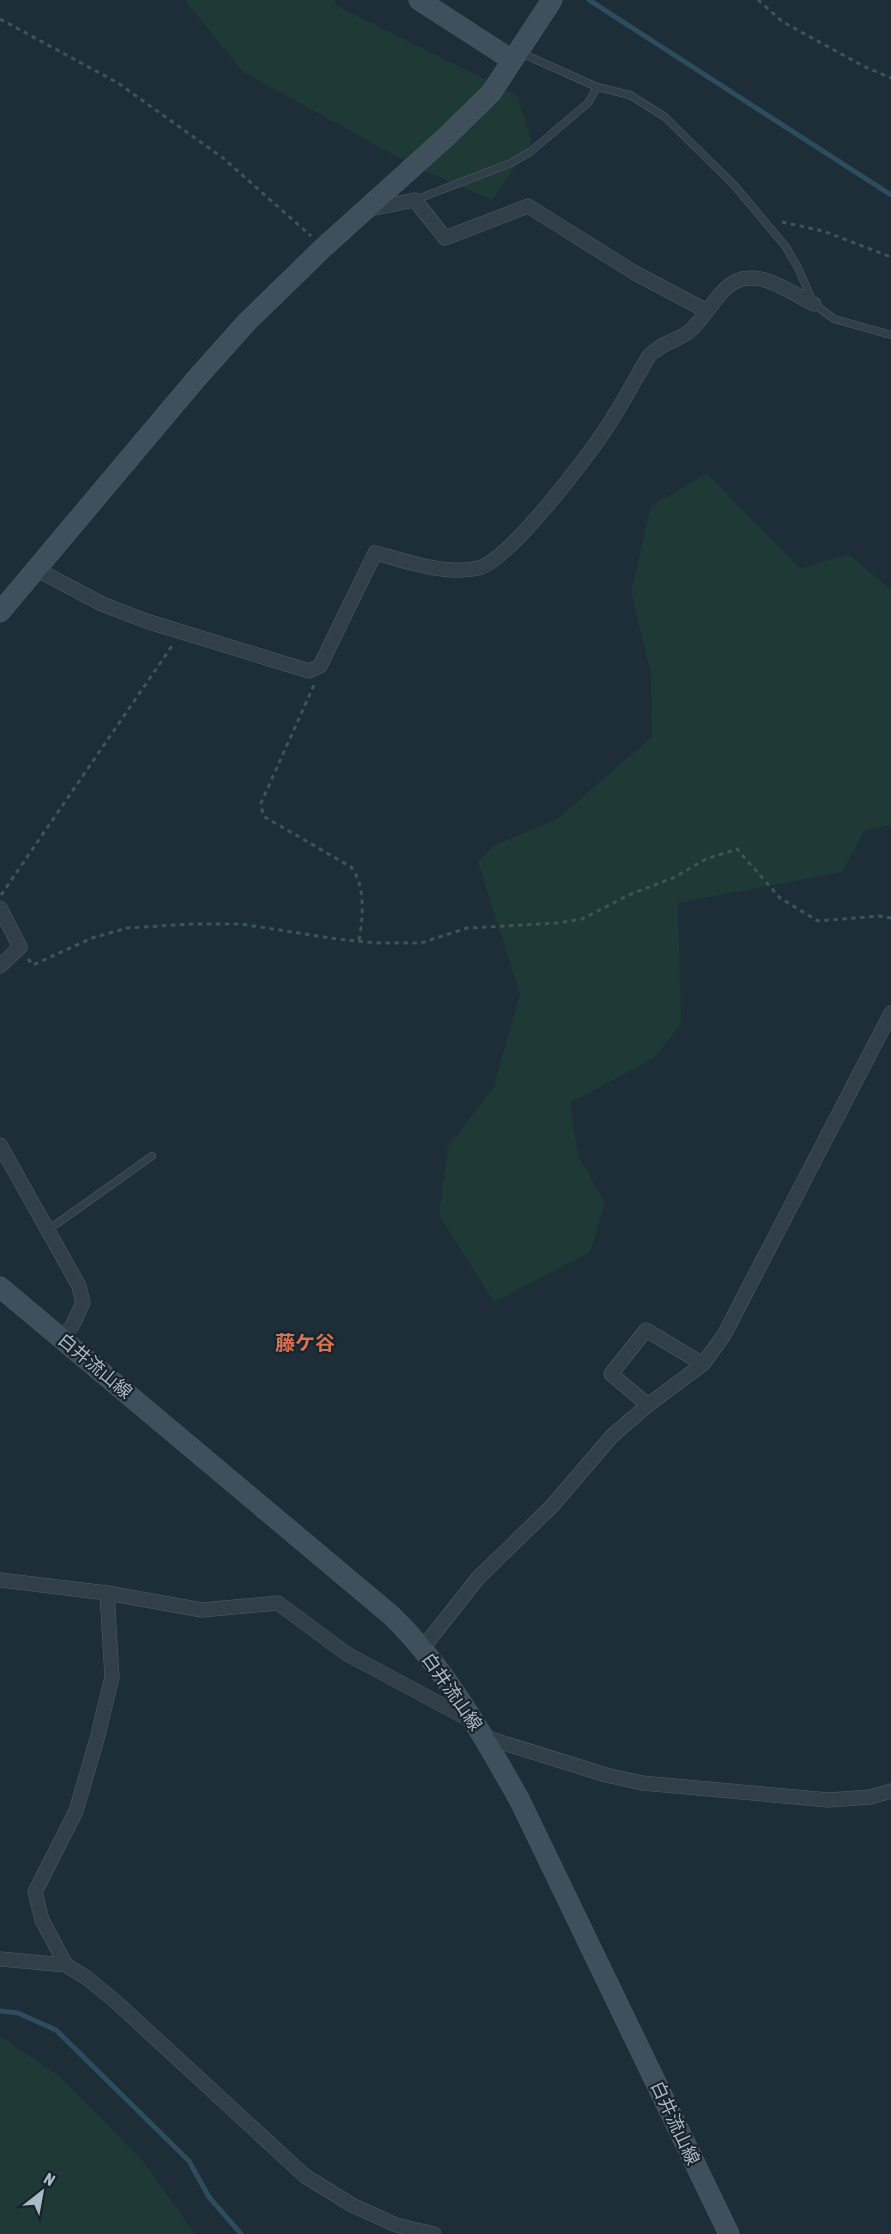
<svg xmlns="http://www.w3.org/2000/svg" width="891" height="2234" font-family="'Asap Condensed','Noto Sans JP',sans-serif">
  <style>
    .green { fill: #1f3937 }
    .lines { fill: none; stroke-linecap: round; stroke-linejoin: round }
    .stream { stroke: #2d4c5e; stroke-width: 5 }
    .lane-casing { stroke: #4f5d67; stroke-width: 8 }
    .street-casing { stroke: #4f5d67; stroke-width: 15 }
    .secondary-casing { stroke: #4f5d67; stroke-width: 21 }
    .path { stroke: #3d5553; stroke-width: 3; stroke-dasharray: 4.5 4.5; stroke-linecap: butt }
    .lane { stroke: #313f48; stroke-width: 7 }
    .street { stroke: #313f48; stroke-width: 14 }
    .secondary { stroke: #3f4f5c; stroke-width: 20 }
    .labels { text-anchor: middle; stroke-width: 4.5; stroke-linejoin: round; paint-order: stroke }
    .street-label { font-size: 18px; fill: #abbac6; stroke: #17242c }
    .neighbourhood-label { font-size: 20px; font-weight: bold; fill: #dc714f; stroke: #17242c }
  </style>
  <rect width="100%" height="100%" fill="#1d2e38"/>
  <g class="green">
    <path d="M185 0H334L337 6 517 95 532 142 492 200 418 168 243 72Z"/>
    <path d="M707 473 800 569 848 554 891 590V825L865 830 842 872 678 903 681 1024 655 1057 570 1103 578 1156 605 1202 590 1252 494 1302 439 1215 448 1146 493 1089 520 994 478 862 493 846 557 819 652 737 651 674 631 592 651 506Z"/>
    <path d="M0 2036 60 2077 143 2161 195 2234H0Z"/>
  </g>
  <g class="lines">
    <g class="stream">
      <path d="M589 0 891 195"/>
      <path d="M0 2011 18 2013 56 2030 189 2161 209 2197 241 2234"/>
    </g>
    <defs>
      <g id="lane">
        <path d="M519 52 597 87 630 95 665 117 734 185 786 247 798 268 814 304 834 319 891 335"/>
        <path d="M415 200 511 163 530 152 588 103 597 87"/>
        <path d="M48 1230 152 1156"/>
      </g>
      <g id="street">
        <path d="M365 210 415 200 445 238 528 206 635 273 707 311"/>
        <path d="M36 569 102 604 146 621 309 671 320 666 375 553C407 561 445 576 479 568 509 560 588 457 607 427 622 405 635 379 649 356 663 341 680 341 692 329 704 317 713 301 725 289 752 262 787 291 814 304"/>
        <path d="M0 908 20 947 0 966"/>
        <path d="M0 1145 79 1286 83 1303 72 1326 62 1338"/>
        <path d="M648 1405 611 1374 646 1330 703 1364"/>
        <path d="M0 1580 107 1593 202 1610 278 1603 347 1654 472 1721"/>
        <path d="M422 1649 478 1578 552 1506 612 1436 648 1405 703 1364 724 1335 891 1013"/>
        <path d="M484 1737 606 1775 642 1783 829 1800 870 1797 891 1791"/>
        <path d="M0 1959 66 1965 87 1978 115 2001 305 2176 352 2205 396 2225 434 2234"/>
        <path d="M66 1965 42 1920 35 1892 76 1811 97 1739 112 1677 107 1593"/>
      </g>
      <g id="secondary">
        <path d="M419 0 512 60"/>
        <path d="M0 612 196 379 246 323 324 247 446 137 491 93 552 0"/>
        <path d="M0 1287 392 1616C445 1668 483 1735 519 1799L729 2234"/>
      </g>
    </defs>
    <use href="#lane" class="lane-casing"/>
    <use href="#street" class="street-casing"/>
    <use href="#secondary" class="secondary-casing"/>
    <g class="path">
      <path d="M758 0 783 22 865 67 891 78"/>
      <path d="M0 19 118 83 223 158 311 236"/>
      <path d="M782 222 823 231 891 257"/>
      <path d="M314 685 261 803 263 816 351 867C366 886 363 918 359 941"/>
      <path d="M1 895 174 643"/>
      <path d="M28 959 33 965 92 938 127 928 193 924H241L337 939 376 943H421L467 928 559 923 582 919 631 894 673 878 706 859 737 849 780 898 818 921 879 916 891 918"/>
    </g>
    <use href="#lane" class="lane"/>
    <use href="#street" class="street"/>
    <use href="#secondary" class="secondary"/>
  </g>
  <g class="labels">
    <g class="street-label">
      <text transform="translate(95 1366) rotate(40)" y="6">白井流山線</text>
      <text transform="translate(452 1692) rotate(55)" y="6">白井流山線</text>
      <text transform="translate(675 2123) rotate(65)" y="6">白井流山線</text>
    </g>
    <g class="neighbourhood-label">
      <text x="305" y="1350">藤ケ谷</text>
    </g>
  </g>
  <g transform="translate(42 2192) rotate(31)" stroke="#17242c" stroke-width="4.5" paint-order="stroke">
  <path d="M0-4.5L10 22L0 15L-10 22Z" fill="#abbac6"/>
  <text y="-9" font-size="16" font-weight="bold" text-anchor="middle" fill="#abbac6">N</text>
  </g>
</svg>
